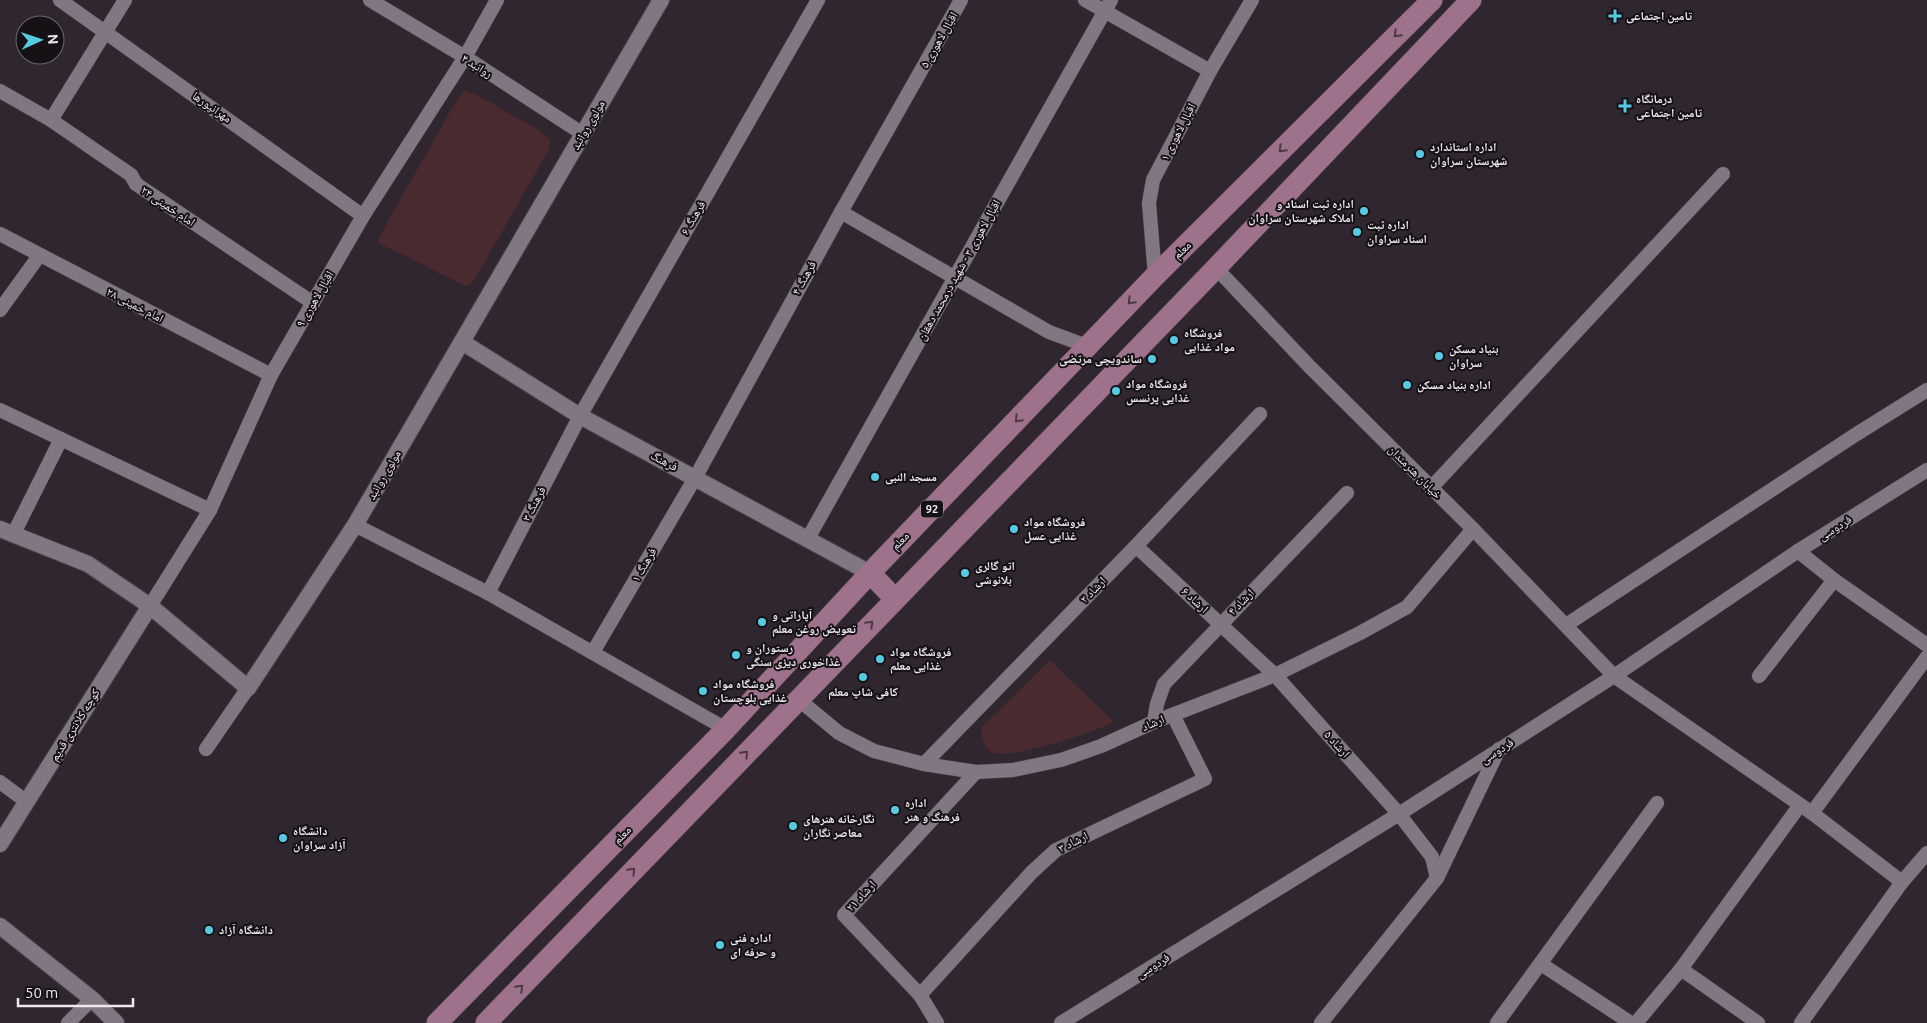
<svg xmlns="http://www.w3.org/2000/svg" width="1927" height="1023" font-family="Ubuntu,'Noto Naskh Arabic',sans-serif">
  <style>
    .green { fill: #482a2f }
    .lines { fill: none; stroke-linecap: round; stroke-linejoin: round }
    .minor-casing { stroke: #4b434c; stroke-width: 15 }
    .tertiary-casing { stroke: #4b434c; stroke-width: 18 }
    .primary-casing { stroke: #4b434c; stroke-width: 22 }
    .minor { stroke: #817782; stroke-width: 14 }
    .tertiary { stroke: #817782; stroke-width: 16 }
    .primary { stroke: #9e718c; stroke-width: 21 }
    .oneway { stroke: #4c3745 }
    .poi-dot { fill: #55cae0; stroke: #151115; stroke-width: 2 }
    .labels { text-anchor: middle; stroke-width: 4; stroke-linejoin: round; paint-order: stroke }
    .shield { fill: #151115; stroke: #ada8ae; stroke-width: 1 }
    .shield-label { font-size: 11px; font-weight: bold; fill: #eee8ef }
    .poi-label { font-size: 12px; font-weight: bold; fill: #eee8ef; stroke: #151115; text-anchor: start }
    .street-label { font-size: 12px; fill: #eee8ef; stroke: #151115 }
  </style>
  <rect width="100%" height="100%" fill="#2f2630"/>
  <g class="green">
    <path d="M464 90 481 97 542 132 550 140V148L478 274 470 285 466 286 378 243 379 237 451 110Z"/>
    <path d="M1050 660 1114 722C1096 732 1008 761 991 752 983 748 982 737 981 728Z"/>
  </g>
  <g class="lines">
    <defs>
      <g id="minor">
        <path d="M60 0 363 216"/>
        <path d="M370 0 465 57 583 134"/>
        <path d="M1085 0 1210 71"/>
        <path d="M0 91 51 120 131 175 136 184 313 303"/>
        <path d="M51 120 125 0"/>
        <path d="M841 212 1049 332 1087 346"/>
        <path d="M0 234 271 375"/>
        <path d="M1216 268 1309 366 1473 529 1614 676 1812 813 1902 882"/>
        <path d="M1155 276 1149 203 1153 180 1210 71 1252 0"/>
        <path d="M0 310 39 256"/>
        <path d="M0 410 210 510"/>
        <path d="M1431 488 1723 174"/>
        <path d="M355 525 488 593 726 729"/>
        <path d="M13 535 61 439"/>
        <path d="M807 540 1111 0"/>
        <path d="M1136 546 1275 675 1399 814 1432 857 1437 878"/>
        <path d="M1798 551 1834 580 1927 645"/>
        <path d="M488 593 580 416 818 0"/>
        <path d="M150 606 210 510 271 375 363 216 465 57 497 0"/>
        <path d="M1566 625 1855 435 1927 390"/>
        <path d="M593 652 695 478 841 212 961 0"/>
        <path d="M1759 676 1834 580"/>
        <path d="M798 699 839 733 874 751 924 764 976 772 1013 770 1061 760 1101 746 1154 722 1275 675 1360 633 1407 607 1473 529"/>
        <path d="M1154 722 1157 704 1164 684 1347 493"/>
        <path d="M206 749 248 688"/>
        <path d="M924 764 1136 546 1260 414"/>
        <path d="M0 782 27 802"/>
        <path d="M1812 813 1927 657"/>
        <path d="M1541 964 1631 1023"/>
        <path d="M1681 969 1758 1023"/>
        <path d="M920 995 1032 872 1056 850 1205 779 1173 715"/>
        <path d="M68 1023 92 999"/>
        <path d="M937 1023 920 995 844 915 976 772"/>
        <path d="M1061 1023 1399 814 1614 676 1798 551 1927 470"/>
        <path d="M1321 1023 1437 878 1499 749"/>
        <path d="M1497 1023 1657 803"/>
        <path d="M1636 1023 1681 969 1800 805"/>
        <path d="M1801 1023 1902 882 1927 853"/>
      </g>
      <g id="tertiary">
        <path d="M462 342 580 416 870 573"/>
        <path d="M0 529 88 564 150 606 248 688 355 525 661 0"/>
        <path d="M0 844 150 606"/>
        <path d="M0 926 92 999 116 1023"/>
      </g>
      <g id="primary">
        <path d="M870 573 895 599"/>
        <path d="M437 1023 726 729 870 573 1155 276 1432 0"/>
        <path d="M486 1023 1216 268 1471 0"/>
      </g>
    </defs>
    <use href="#minor" class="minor-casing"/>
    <use href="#tertiary" class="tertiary-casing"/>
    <use href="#primary" class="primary-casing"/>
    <use href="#minor" class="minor"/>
    <use href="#tertiary" class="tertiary"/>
    <use href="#primary" class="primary"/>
  </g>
  <defs><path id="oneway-chevron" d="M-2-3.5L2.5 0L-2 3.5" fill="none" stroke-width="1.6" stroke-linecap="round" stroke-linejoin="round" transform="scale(1.25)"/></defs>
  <g class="oneway">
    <use href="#oneway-chevron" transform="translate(1397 34) rotate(135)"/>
    <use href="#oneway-chevron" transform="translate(1282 149) rotate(135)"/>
    <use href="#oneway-chevron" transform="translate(1131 301) rotate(134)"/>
    <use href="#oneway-chevron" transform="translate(1018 419) rotate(134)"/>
    <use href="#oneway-chevron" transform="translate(870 624) rotate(-46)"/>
    <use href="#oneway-chevron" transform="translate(745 754) rotate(-46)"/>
    <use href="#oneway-chevron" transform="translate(632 871) rotate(-46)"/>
    <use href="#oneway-chevron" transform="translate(520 988) rotate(-46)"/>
  </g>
  <g class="poi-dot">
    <path d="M1612.5 8.5h5v5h5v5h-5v5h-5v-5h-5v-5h5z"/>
    <path d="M1622.5 98.5h5v5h5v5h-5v5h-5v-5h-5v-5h5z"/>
    <circle cx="1420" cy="154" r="5"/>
    <circle cx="1364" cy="211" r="5"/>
    <circle cx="1357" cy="232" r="5"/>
    <circle cx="1174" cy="340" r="5"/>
    <circle cx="1439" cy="356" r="5"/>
    <circle cx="1152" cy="359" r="5"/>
    <circle cx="1407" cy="385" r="5"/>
    <circle cx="1116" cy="391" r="5"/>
    <circle cx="875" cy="477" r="5"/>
    <circle cx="1014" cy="529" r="5"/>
    <circle cx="965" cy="573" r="5"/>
    <circle cx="762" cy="622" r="5"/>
    <circle cx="736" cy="655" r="5"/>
    <circle cx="880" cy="659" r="5"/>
    <circle cx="863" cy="677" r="5"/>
    <circle cx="703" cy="691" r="5"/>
    <circle cx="895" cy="810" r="5"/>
    <circle cx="793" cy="826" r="5"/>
    <circle cx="283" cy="838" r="5"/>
    <circle cx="209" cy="930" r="5"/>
    <circle cx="720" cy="945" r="5"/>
  </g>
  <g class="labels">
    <rect class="shield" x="921" y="500.5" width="22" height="17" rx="4"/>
    <g class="shield-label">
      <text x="932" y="513">92</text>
    </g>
    <g class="poi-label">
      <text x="1626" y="20">تامین اجتماعی</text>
      <text x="1636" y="103">درمانگاه<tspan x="1636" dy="14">تامین اجتماعی</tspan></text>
      <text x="1430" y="151">اداره استاندارد<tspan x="1430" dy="14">شهرستان سراوان</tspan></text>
      <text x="1354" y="208" text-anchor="end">اداره ثبت اسناد و<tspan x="1354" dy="14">املاک شهرستان سراوان</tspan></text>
      <text x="1367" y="229">اداره ثبت<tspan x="1367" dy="14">اسناد سراوان</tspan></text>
      <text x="1184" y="337">فروشگاه<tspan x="1184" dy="14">مواد غذایی</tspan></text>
      <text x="1449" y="353">بنیاد مسکن<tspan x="1449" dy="14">سراوان</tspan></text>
      <text x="1142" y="363" text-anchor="end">ساندویچی مرتضی</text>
      <text x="1126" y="388">فروشگاه مواد<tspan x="1126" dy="14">غذایی پرنسس</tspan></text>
      <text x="1417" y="389">اداره بنیاد مسکن</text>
      <text x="885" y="481">مسجد النبی</text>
      <text x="1024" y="526">فروشگاه مواد<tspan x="1024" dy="14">غذایی عسل</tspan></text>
      <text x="975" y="570">اتو گالری<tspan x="975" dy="14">بلانوشی</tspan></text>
      <text x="772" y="619">آپاراتی و<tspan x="772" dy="14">تعویض روغن معلم</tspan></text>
      <text x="746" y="652">رستوران و<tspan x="746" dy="14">غذاخوری دیزی سنگی</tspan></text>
      <text x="890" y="656">فروشگاه مواد<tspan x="890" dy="14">غذایی معلم</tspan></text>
      <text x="713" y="688">فروشگاه مواد<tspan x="713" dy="14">غذایی بلوچستان</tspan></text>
      <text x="863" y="696" text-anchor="middle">کافی شاپ معلم</text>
      <text x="905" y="807">اداره<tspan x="905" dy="14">فرهنگ و هنر</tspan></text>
      <text x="803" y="823">نگارخانه هنرهای<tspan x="803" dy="14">معاصر نگاران</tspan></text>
      <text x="293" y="835">دانشگاه<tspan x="293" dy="14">آزاد سراوان</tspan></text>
      <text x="219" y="934">دانشگاه آزاد</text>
      <text x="730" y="942">اداره فنی<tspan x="730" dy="14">و حرفه ای</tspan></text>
    </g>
    <g class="street-label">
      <text transform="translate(939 40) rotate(-60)" y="4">اقبال لاهوری ۵</text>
      <text transform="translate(477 66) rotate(32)" y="4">روانبد ۴</text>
      <text transform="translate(212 107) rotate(35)" y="4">مهرانپورها</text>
      <text transform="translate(588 125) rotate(-60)" y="4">مولوی روانبد</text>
      <text transform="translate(1178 132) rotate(-63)" y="4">اقبال لاهوری ۱</text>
      <text transform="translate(168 206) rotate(34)" y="4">امام خمینی ۲۴</text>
      <text transform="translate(693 218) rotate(-60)" y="4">فرهنگ ۶</text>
      <text transform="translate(1182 250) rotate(-45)" y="4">معلم</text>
      <text transform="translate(959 270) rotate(-61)" y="4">اقبال لاهوری ۳ - شهید درمحمد دهقان</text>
      <text transform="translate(804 278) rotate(-61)" y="4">فرهنگ ۴</text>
      <text transform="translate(315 299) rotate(-60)" y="4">اقبال لاهوری ۹</text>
      <text transform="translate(135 305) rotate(27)" y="4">امام خمینی ۲۸</text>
      <text transform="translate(664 461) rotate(28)" y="4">فرهنگ</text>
      <text transform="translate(1415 472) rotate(45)" y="4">خیابان هنرمندان</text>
      <text transform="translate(384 475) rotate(-60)" y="4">مولوی روانبد</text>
      <text transform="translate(534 504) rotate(-63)" y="4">فرهنگ ۳</text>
      <text transform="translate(1835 528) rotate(-32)" y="4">فردوسی</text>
      <text transform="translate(900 541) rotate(-46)" y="4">معلم</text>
      <text transform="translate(644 565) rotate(-60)" y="4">فرهنگ ۱</text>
      <text transform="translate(1093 590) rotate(-46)" y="4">ارشاد ۲</text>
      <text transform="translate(1195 600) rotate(43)" y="4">ارشاد ۶</text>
      <text transform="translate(1241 602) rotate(-46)" y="4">ارشاد ۴</text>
      <text transform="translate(1153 723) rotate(-23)" y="4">ارشاد</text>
      <text transform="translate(75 725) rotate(-58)" y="4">کوچه کلانتری قدیم</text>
      <text transform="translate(1337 744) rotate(48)" y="4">ارشاد ۵</text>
      <text transform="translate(1497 751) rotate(-33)" y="4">فردوسی</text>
      <text transform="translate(622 835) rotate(-46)" y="4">معلم</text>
      <text transform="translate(1073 842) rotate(-27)" y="4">ارشاد ۳</text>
      <text transform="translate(861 896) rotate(-47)" y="4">ارشاد ۲۱</text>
      <text transform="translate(1153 966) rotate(-32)" y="4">فردوسی</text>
    </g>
  </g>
  <g transform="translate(40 40) rotate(87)"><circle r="24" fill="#151115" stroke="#6c676c"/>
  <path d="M0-4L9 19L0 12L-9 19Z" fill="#55cae0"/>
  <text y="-8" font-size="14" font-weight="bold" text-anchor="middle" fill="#eee8ef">N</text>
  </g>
  <path d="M18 998v8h115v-8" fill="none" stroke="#eee8ef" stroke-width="2.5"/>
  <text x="25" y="998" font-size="15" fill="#eee8ef" stroke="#151115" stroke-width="4" paint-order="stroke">50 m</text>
</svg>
